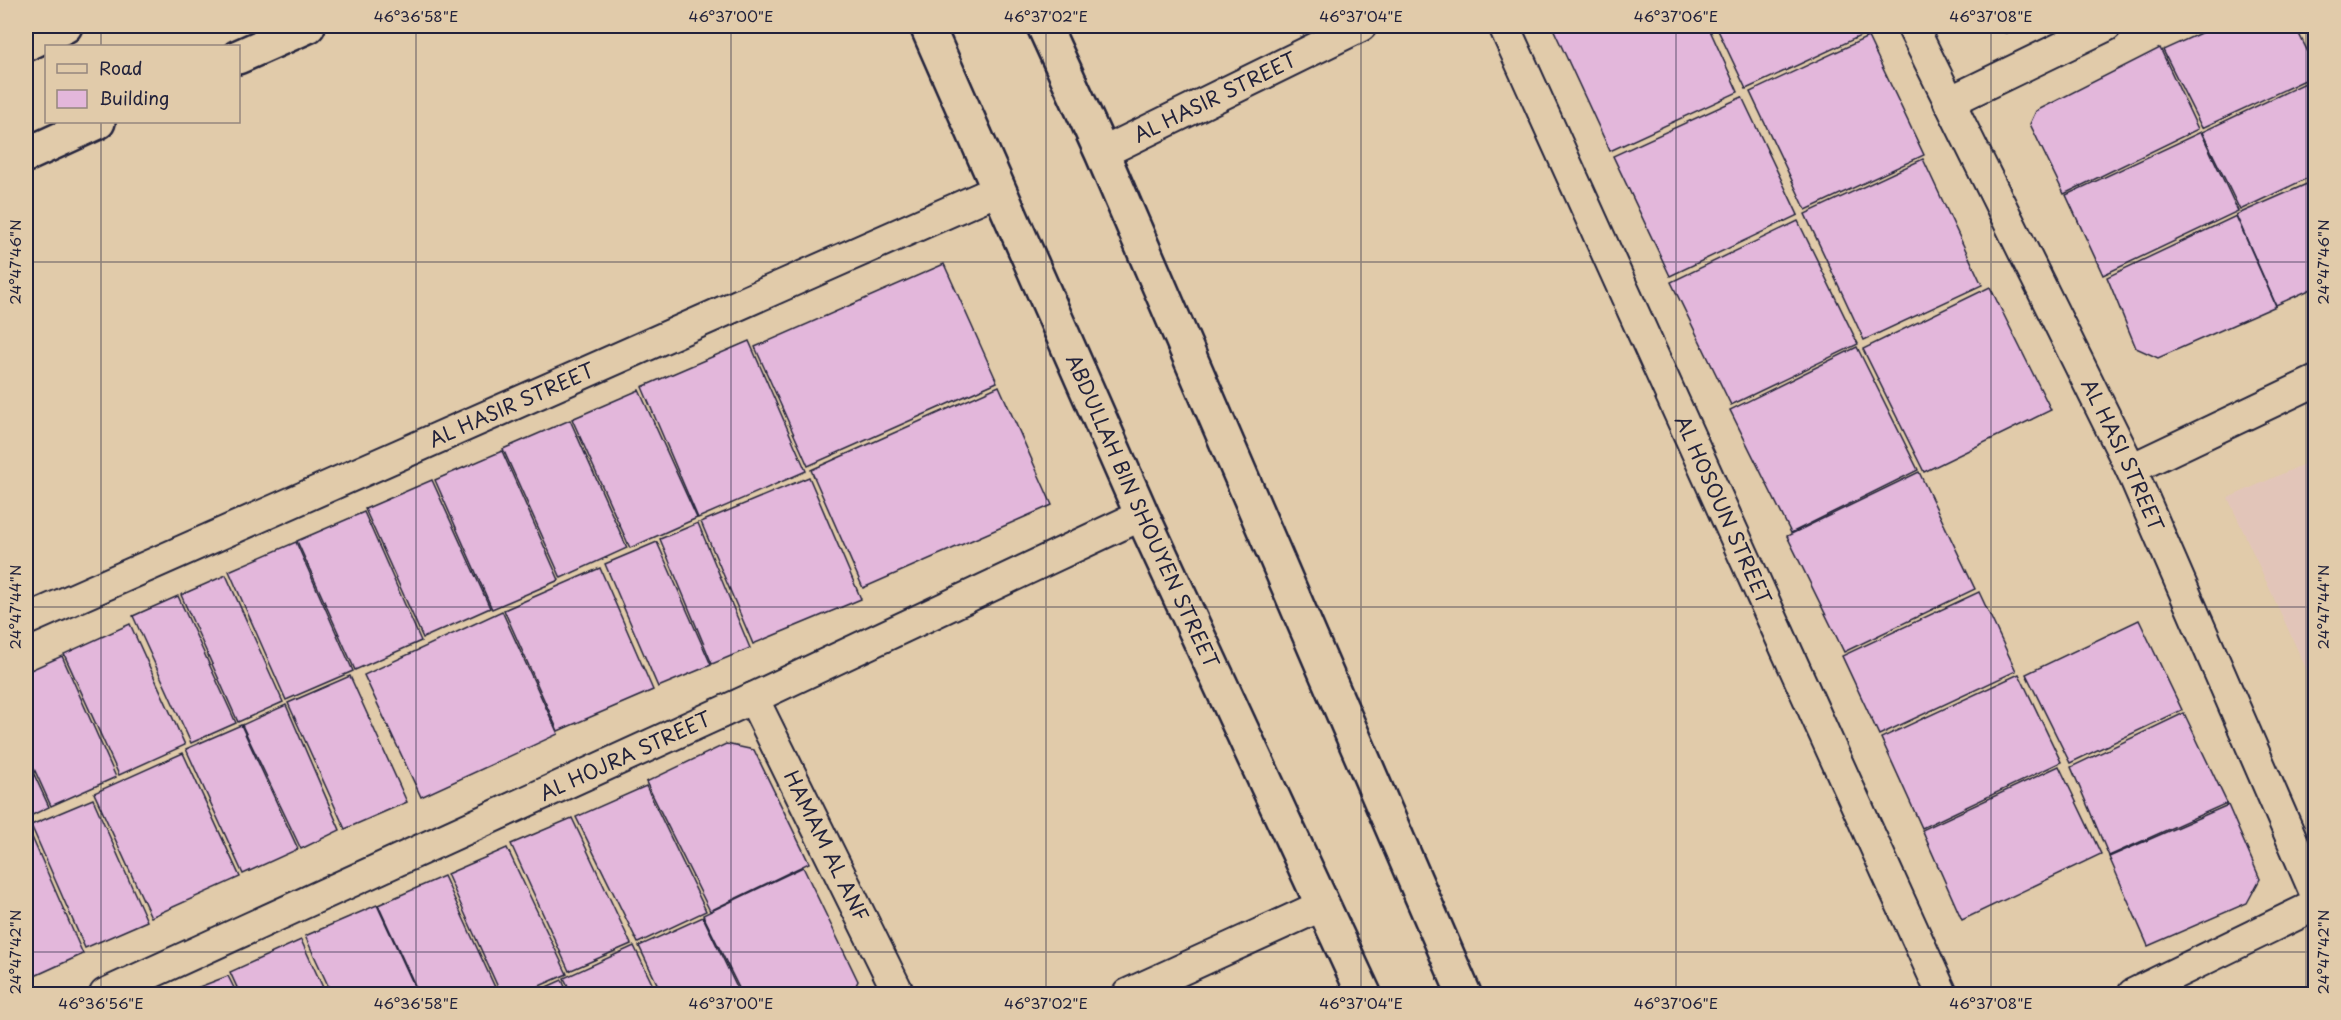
<svg xmlns="http://www.w3.org/2000/svg" width="2341" height="1020" font-family="'Playpen Sans',sans-serif">
  <style>
    .built { fill: #e2c5b9 }
    .building { fill: #e3b7db; stroke: #22223b; stroke-width: 1.5 }
    .lines { fill: none; stroke-linecap: round; stroke-linejoin: round }
    .minor-casing { stroke: #22223b; stroke-width: 34 }
    .tertiary-casing { stroke: #22223b; stroke-width: 38 }
    .minor { stroke: #e1cbaa; stroke-width: 30 }
    .tertiary { stroke: #e1cbaa; stroke-width: 33 }
    .ticks { fill: none; stroke: #22223b; stroke-width: 1.5; stroke-opacity: 0.45 }
    .labels { text-anchor: middle; stroke-width: 5; stroke-linejoin: round; paint-order: stroke }
    .street-label { font-size: 20px; fill: #22223b; stroke: #e1cbaa }
    .neatline { fill: none; stroke: #22223b; stroke-width: 2 }
    .ticks-label { font-size: 15px; text-anchor: middle; fill: #22223b }
  </style>
  <rect width="100%" height="100%" fill="#e1cbaa"/>
  <filter id="ink" filterUnits="userSpaceOnUse"><feTurbulence type="fractalNoise" baseFrequency=".0167" numOctaves="2"/><feDisplacementMap in="SourceGraphic" scale="12" xChannelSelector="R" yChannelSelector="G"/><feConvolveMatrix kernelMatrix="1 2 1 2 8 2 1 2 1" color-interpolation-filters="sRGB"/></filter>
  <g filter="url(#ink)">
    <path class="built" d="M2315 459V688L2228 498Z"/>
    <g class="building">
      <path d="M1552 26H1708L1738 92 1610 151Z"/>
      <path d="M1716 26H1864L1867 33 1746 89Z"/>
      <path d="M1982 26H2023L2006 33Z"/>
      <path d="M2216 26H2295L2316 68V75L2202 128 2163 50Z"/>
      <path d="M1868 37 1924 155 1806 210 1750 92Z"/>
      <path d="M2160 48 2198 129 2064 194 2030 124 2036 111Z"/>
      <path d="M2316 78V174L2240 210 2202 132Z"/>
      <path d="M1742 97 1798 215 1670 276 1613 156Z"/>
      <path d="M2201 132 2238 211 2103 275 2066 195Z"/>
      <path d="M1923 159 1982 285 1864 340 1805 214Z"/>
      <path d="M2316 180V287L2276 305 2236 215Z"/>
      <path d="M2236 216 2276 306 2158 358 2136 348 2107 277Z"/>
      <path d="M1798 221 1858 344 1731 405 1671 282Z"/>
      <path d="M944 264 997 382 808 466 755 347Z"/>
      <path d="M1990 287 2051 410 1924 472 1863 349Z"/>
      <path d="M749 341 806 471 698 518 642 387Z"/>
      <path d="M1857 347 1918 470 1791 533 1730 410Z"/>
      <path d="M999 386 1052 505 863 588 811 470Z"/>
      <path d="M639 390 697 518 630 548 572 419Z"/>
      <path d="M570 420 627 548 561 578 503 449Z"/>
      <path d="M502 451 559 580 492 609 435 480Z"/>
      <path d="M1919 472 1975 589 1844 652 1787 536Z"/>
      <path d="M809 477 861 599 753 644 701 522Z"/>
      <path d="M432 480 490 608 423 638 365 509Z"/>
      <path d="M364 512 421 641 355 670 297 541Z"/>
      <path d="M698 523 750 648 712 664 660 539Z"/>
      <path d="M296 542 353 671 286 700 229 571Z"/>
      <path d="M657 542 711 665 658 687 605 564Z"/>
      <path d="M600 568 653 690 558 731 504 610Z"/>
      <path d="M226 575 283 702 238 722 181 595Z"/>
      <path d="M1979 592 2016 671 1879 735 1842 656Z"/>
      <path d="M178 596 236 723 191 743 133 616Z"/>
      <path d="M502 611 558 734 421 797 364 675Z"/>
      <path d="M2139 620 2182 710 2070 763 2026 674Z"/>
      <path d="M130 624 185 745 119 775 64 654Z"/>
      <path d="M62 656 116 777 51 806 26 751V672Z"/>
      <path d="M2019 674 2061 762 1922 828 1881 738Z"/>
      <path d="M350 676 407 802 345 829 288 703Z"/>
      <path d="M286 705 340 830 301 849 242 725Z"/>
      <path d="M2184 713 2227 803 2109 856 2071 767Z"/>
      <path d="M241 725 298 849 243 874 186 749Z"/>
      <path d="M726 744 754 750 809 863 710 911 646 782Z"/>
      <path d="M183 753 240 877 151 917 94 793Z"/>
      <path d="M26 757 49 807 26 818Z"/>
      <path d="M2059 766 2101 854 1962 920 1922 830Z"/>
      <path d="M646 786 706 911 638 943 576 817Z"/>
      <path d="M93 799 147 921 85 948 31 825Z"/>
      <path d="M2228 805 2260 879 2247 903 2148 946 2109 857Z"/>
      <path d="M572 818 631 944 569 971 511 844Z"/>
      <path d="M28 828 83 954 26 980V829Z"/>
      <path d="M507 848 567 974 521 994H501L447 874Z"/>
      <path d="M803 867 858 981 852 994H742L703 915Z"/>
      <path d="M444 876 498 994H419L378 905Z"/>
      <path d="M377 905 418 994H332L305 936Z"/>
      <path d="M703 917 740 994H662L639 946Z"/>
      <path d="M301 940 326 994H240L230 972Z"/>
      <path d="M634 946 657 994H572L564 978Z"/>
      <path d="M228 976 237 994H181Z"/>
      <path d="M562 980 568 994H531Z"/>
    </g>
    <g class="lines">
      <defs>
        <g id="minor">
          <path id="s1" d="M1504 26 1942 994"/>
          <path id="s2" d="M1912 26 2131 469 2316 895"/>
          <path d="M1949 102 2106 26"/>
          <path id="s3" d="M1102 153 1361 26"/>
          <path d="M2131 469 2316 381"/>
          <path id="s4" d="M26 620 998 190"/>
          <path id="s5" d="M753 698 899 994"/>
          <path id="s6" d="M105 994 753 698 1142 515"/>
          <path d="M1128 994 1323 905"/>
          <path d="M2133 994 2316 905"/>
        </g>
        <g id="tertiary">
          <path id="s7" d="M927 26 1142 515 1364 994"/>
          <path d="M1044 26 1102 153 1464 994"/>
          <path d="M26 44 65 26"/>
          <path d="M238 57 308 26"/>
          <path d="M26 155 98 122"/>
        </g>
      </defs>
      <use href="#minor" class="minor-casing"/>
      <use href="#tertiary" class="tertiary-casing"/>
      <use href="#minor" class="minor"/>
      <use href="#tertiary" class="tertiary"/>
    </g>
  </g>
  <path class="ticks" d="M101 26V46M416 26V994M731 26V994M1046 26V994M1361 26V994M1676 26V994M1991 26V994M2306 26V994M101 122V994M26 262H2316M26 607H2316M26 952H2316"/>
  <g class="labels">
    <g class="street-label">
      <text dy="7" stroke="none"><textPath href="#s3" startOffset="126">AL HASIR STREET</textPath></text>
      <text dy="7" stroke="none"><textPath href="#s4" startOffset="531">AL HASIR STREET</textPath></text>
      <text dy="7" stroke="none"><textPath href="#s2" startOffset="478">AL HASI STREET</textPath></text>
      <text dy="7" stroke="none"><textPath href="#s1" startOffset="531">AL HOSOUN STREET</textPath></text>
      <text dy="7" stroke="none"><textPath href="#s7" startOffset="531">ABDULLAH BIN SHOUYEN STREET</textPath></text>
      <text dy="7" stroke="none"><textPath href="#s6" startOffset="572">AL HOJRA STREET</textPath></text>
      <text dy="7" stroke="none"><textPath href="#s5" startOffset="165">HAMAM AL ANF</textPath></text>
    </g>
  </g>
  <rect width="2341" height="1020" fill="none" stroke="#e1cbaa" stroke-width="66"/>
  <rect x="45" y="45" width="195" height="78" fill="#e1cbaa" stroke="#95877e" stroke-width="1.5"/>
  <rect x="57" y="64" width="30" height="9" fill="#e1cbaa" stroke="#95877e" stroke-width="1.5"/>
  <text x="99" y="75" font-size="18" fill="#22223b">Road</text>
  <rect x="57" y="90" width="30" height="18" fill="#e3b7db" stroke="#95877e" stroke-width="1.5"/>
  <text x="99" y="105" font-size="18" fill="#22223b">Building</text>
  <rect x="33" y="33" width="2275" height="954" class="neatline"/>
  <g class="ticks-label">
    <text x="416" y="22">46°36'58"E</text>
    <text x="731" y="22">46°37'00"E</text>
    <text x="1046" y="22">46°37'02"E</text>
    <text x="1361" y="22">46°37'04"E</text>
    <text x="1676" y="22">46°37'06"E</text>
    <text x="1991" y="22">46°37'08"E</text>
    <text transform="translate(16 262) rotate(-90)" y="5">24°47'46"N</text>
    <text transform="translate(2324 262) rotate(-90)" y="5">24°47'46"N</text>
    <text transform="translate(16 607) rotate(-90)" y="5">24°47'44"N</text>
    <text transform="translate(2324 607) rotate(-90)" y="5">24°47'44"N</text>
    <text transform="translate(16 952) rotate(-90)" y="5">24°47'42"N</text>
    <text transform="translate(2324 952) rotate(-90)" y="5">24°47'42"N</text>
    <text x="101" y="1009">46°36'56"E</text>
    <text x="416" y="1009">46°36'58"E</text>
    <text x="731" y="1009">46°37'00"E</text>
    <text x="1046" y="1009">46°37'02"E</text>
    <text x="1361" y="1009">46°37'04"E</text>
    <text x="1676" y="1009">46°37'06"E</text>
    <text x="1991" y="1009">46°37'08"E</text>
  </g>
</svg>
